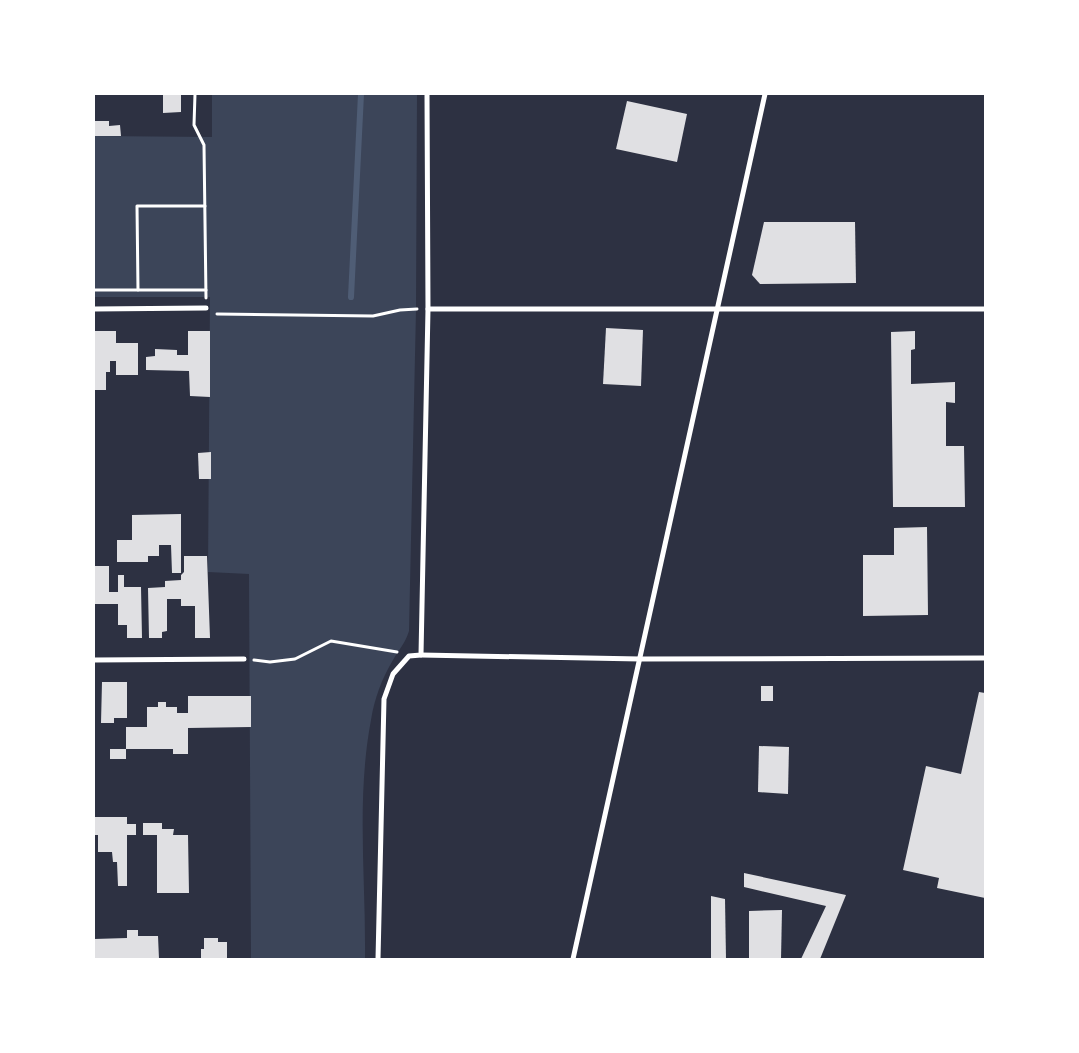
<svg xmlns="http://www.w3.org/2000/svg" width="1079" height="1053" font-family="'Fira Sans',sans-serif">
  <style>
    .green { fill: #3c4559 }
    .lines { fill: none; stroke-linecap: round; stroke-linejoin: round }
    .stream { stroke: #4f5d75; stroke-width: 6 }
    .building { fill: #e0e0e3 }
    .path { stroke: #fff; stroke-width: 3 }
    .minor { stroke: #fff; stroke-width: 5 }
  </style>
  <rect width="100%" height="100%" fill="#2d3142"/>
  <path class="green" d="M212 94H417L416 310 409 631C405 644 399 649 393 660 382 678 374 700 371 720 356 799 366 880 365 959H251L249 574 208 572 210 297H94V136L212 137Z"/>
  <g class="lines">
    <path class="stream" d="M351 297 361 94"/>
  </g>
  <g class="building">
    <path d="M163 94H181V112L163 113Z"/>
    <path d="M627 101 687 114 677 162 616 149Z"/>
    <path d="M94 121H109V126L120 125 121 136H94Z"/>
    <path d="M764 222H855L856 283 760 284 752 275Z"/>
    <path d="M606 328 643 330 641 386 603 384Z"/>
    <path d="M94 331H116V343H138V375H116V361H110V372H106V390H94Z"/>
    <path d="M188 331H210V397L190 396 189 371 146 370V357L155 356V349L177 350V355H188Z"/>
    <path d="M915 331V349L911 350V384L955 382V403L946 402V446H964L965 507H893L891 332Z"/>
    <path d="M211 452V479H199L198 453Z"/>
    <path d="M181 514V573H172L171 545H159V556H148V562H117V540H132V515Z"/>
    <path d="M927 527 928 615 863 616V555H894V528Z"/>
    <path d="M184 556H207L210 638H195V606H181V599H167V631L162 632V638H149L148 588 165 587V581L181 580V575L184 572Z"/>
    <path d="M94 566H109V592H118V575H124V587H141L142 638H127V625H118V604H94Z"/>
    <path d="M102 682H127V718H114V723H101Z"/>
    <rect x="761" y="686" width="12" height="15"/>
    <path d="M979 692 985 693V898L937 888 939 878 903 870 926 766 961 774Z"/>
    <path d="M188 696H251V727L188 728V754H173V749H126V727H147V707H158V702H166V707H177V713H188Z"/>
    <path d="M759 746 789 747 788 794 758 792Z"/>
    <rect x="110" y="749" width="16" height="10"/>
    <path d="M94 817H127V824H136V835H127V886H118L117 862H113L112 852H98V835H94Z"/>
    <path d="M143 823H162V829H174L173 835H188L189 893H157V835H143Z"/>
    <path d="M744 873 846 895 820 959H801L826 906 744 887Z"/>
    <path d="M711 896 725 899 726 959H711Z"/>
    <path d="M782 910 781 959H749V911Z"/>
    <path d="M127 930H138V936H158L159 959H94V939L127 938Z"/>
    <path d="M204 938H218V942H227V959H201V949H204Z"/>
  </g>
  <g class="lines">
    <g class="path">
      <path d="M195 94 194 125 204 145 206 298"/>
      <path d="M94 290H206"/>
      <path d="M138 290 137 206H205"/>
      <path d="M217 314 373 316 400 310 417 309"/>
      <path d="M254 660 270 662 295 659 331 641 397 652"/>
    </g>
    <g class="minor">
      <path d="M94 309 206 308"/>
      <path d="M428 309H985"/>
      <path d="M421 655 640 659 985 658"/>
      <path d="M94 660 244 659"/>
      <path d="M378 959 384 699 393 674 409 656 421 655 428 309 427 94"/>
      <path d="M573 959 765 94"/>
    </g>
  </g>
  <rect width="1079" height="1053" fill="none" stroke="#ffffff" stroke-width="190"/>
</svg>
